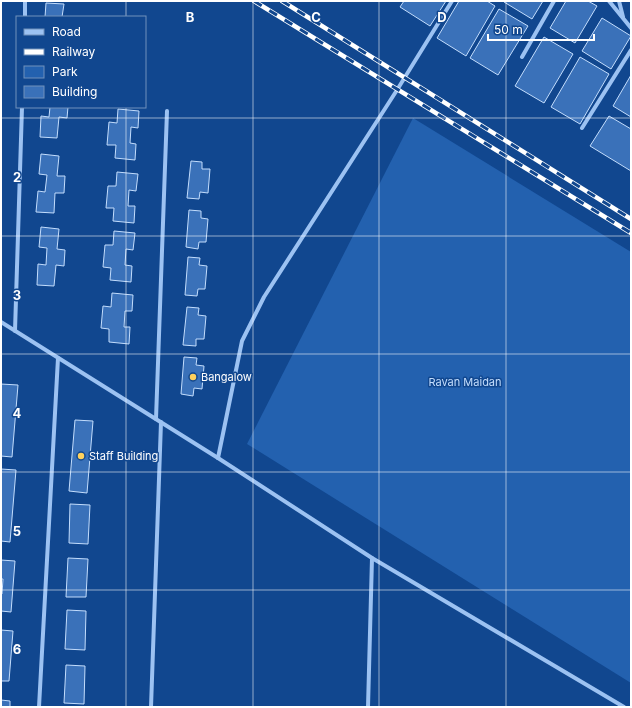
<svg xmlns="http://www.w3.org/2000/svg" width="632" height="708" font-family="Inter,sans-serif">
  <style>
    .green { fill: #2361af }
    .building { fill: #3a71b9; stroke: #c3ddfd }
    .lines { fill: none; stroke-linecap: round; stroke-linejoin: round }
    .street { stroke: #9cc2f2; stroke-width: 4 }
    .rail-casing { stroke: #fff; stroke-width: 4.5 }
    .rail { stroke: #11478f; stroke-width: 3; stroke-dasharray: 9; stroke-linecap: butt }
    .grid { fill: none; stroke: #fff; stroke-width: 1; stroke-opacity: 0.55 }
    .poi-dot { fill: #ffd15d; stroke: #11478f; stroke-width: 1.5 }
    .labels { text-anchor: middle; stroke-width: 3; stroke-linejoin: round; paint-order: stroke }
    .poi-label { font-size: 11px; fill: #fff; stroke: #11478f; text-anchor: start }
    .park-label { font-size: 11px; fill: #c3ddfd; stroke: #11478f }
    .grid-label { font-size: 13px; text-anchor: middle; font-weight: bold; fill: #fff; stroke: #11478f; stroke-width: 3; stroke-linejoin: round; paint-order: stroke }
  </style>
  <rect width="100%" height="100%" fill="#11478f"/>
  <path class="green" d="M413 118 631 252V683L247 444Z"/>
  <g class="building">
    <path d="M404 1H446L430 26 400 7Z"/>
    <path d="M459 1H487L495 6 466 56 437 38Z"/>
    <path d="M505 1H543L532 19 504 2Z"/>
    <path d="M566 1H588L597 6 575 43 550 28Z"/>
    <path d="M46 3 64 4 62 17H45Z"/>
    <path d="M499 9 528 26 498 75 470 58Z"/>
    <path d="M602 18 631 36 611 69 582 51Z"/>
    <path d="M544 37 573 54 544 103 515 86Z"/>
    <path d="M580 57 609 74 580 124 551 107Z"/>
    <path d="M631 75V117L613 106Z"/>
    <path d="M50 107H68L67 118 59 117 57 138 40 137 41 116 49 117Z"/>
    <path d="M118 109 139 111 138 128 131 127 130 143 136 144 135 160 115 158 116 145H107L109 122 117 123Z"/>
    <path d="M609 116 631 129V171L590 146Z"/>
    <path d="M41 154 59 156 57 176H65L64 193H55L54 213 36 212 38 191 45 192 47 175 39 174Z"/>
    <path d="M191 161 202 162V169H210L208 193 200 192 199 199 187 198Z"/>
    <path d="M117 172 138 174 136 191 129 190 128 206H135L134 223 113 221 114 208H106L108 186H116Z"/>
    <path d="M189 210 201 211V218L208 219 206 242H199L198 249 186 247Z"/>
    <path d="M41 227 59 229 57 249 65 250 64 266 56 265 54 286 37 285 38 264 46 265 47 248 39 247Z"/>
    <path d="M114 231 135 233 133 250 126 249 125 265 132 266 131 282 110 280 111 268 103 267 105 245H113Z"/>
    <path d="M188 257 200 258 199 265 207 266 205 289H198L197 296 185 295Z"/>
    <path d="M112 293 133 295 132 311H125L124 327H130L129 344 109 342V329L101 328 103 306 111 307Z"/>
    <path d="M187 307 199 308 198 315 206 316 204 339H196V346L183 345Z"/>
    <path d="M184 357 197 358 196 365 204 366 202 389 194 388 193 396 181 394Z"/>
    <path d="M1 384 18 385 12 457 1 456Z"/>
    <path d="M75 420 93 421 87 493 69 491Z"/>
    <path d="M1 469 16 470 10 542 1 541Z"/>
    <path d="M70 504 90 505 88 544 69 543Z"/>
    <path d="M68 558 88 559 86 597H66Z"/>
    <path d="M1 560 15 561 11 612 1 611V594H2L3 579H1Z"/>
    <path d="M67 610 86 611 85 650 65 649Z"/>
    <path d="M1 630 13 631 9 681H1Z"/>
    <path d="M66 665 85 666 84 704 64 703Z"/>
    <path d="M1 700 10 701V707H1Z"/>
  </g>
  <g class="lines">
    <g class="street">
      <path d="M609 1 631 28"/>
      <path d="M619 1 623 17"/>
      <path d="M25 17V1"/>
      <path d="M522 57 554 1"/>
      <path d="M582 128 631 50"/>
      <path d="M1 322 218 458 372 558 624 707"/>
      <path d="M15 331 22 107"/>
      <path d="M156 419 167 111"/>
      <path d="M218 458 242 341 264 297 397 90 452 1"/>
      <path d="M39 707 58 358"/>
      <path d="M151 707 161 422"/>
      <path d="M368 707 372 558"/>
    </g>
    <defs>
      <g id="rail">
        <path d="M254 1 631 233"/>
        <path d="M282 1 631 219"/>
      </g>
    </defs>
    <use href="#rail" class="rail-casing"/>
    <use href="#rail" class="rail"/>
  </g>
  <path class="grid" d="M126 1V17M253 1V707M379 1V707M506 1V707M126 107V707M1 118H631M1 236H631M1 354H631M1 472H631M1 590H631"/>
  <g class="poi-dot">
    <circle cx="193" cy="377" r="4"/>
    <circle cx="81" cy="456" r="4"/>
  </g>
  <g class="labels">
    <g class="poi-label">
      <text x="201" y="381">Bangalow</text>
      <text x="89" y="460">Staff Building</text>
    </g>
    <g class="park-label">
      <text x="465" y="386">Ravan Maidan</text>
    </g>
  </g>
  <g class="grid-label">
    <text x="190" y="22">B</text>
    <text x="316" y="22">C</text>
    <text x="442" y="22">D</text>
    <text x="17" y="182">2</text>
    <text x="17" y="300">3</text>
    <text x="17" y="418">4</text>
    <text x="17" y="536">5</text>
    <text x="17" y="654">6</text>
  </g>
  <rect width="632" height="708" fill="none" stroke="#ffffff" stroke-width="4"/>
  <rect x="16" y="16" width="130" height="92" fill="#11478f" stroke="#7091bc"/>
  <rect x="24" y="29" width="20" height="6" fill="#9cc2f2" stroke="#7091bc"/>
  <text x="52" y="36" font-size="12" fill="#ffffff">Road</text>
  <rect x="24" y="49" width="20" height="6" fill="#ffffff" stroke="#7091bc"/>
  <text x="52" y="56" font-size="12" fill="#ffffff">Railway</text>
  <rect x="24" y="66" width="20" height="12" fill="#2361af" stroke="#7091bc"/>
  <text x="52" y="76" font-size="12" fill="#ffffff">Park</text>
  <rect x="24" y="86" width="20" height="12" fill="#3a71b9" stroke="#7091bc"/>
  <text x="52" y="96" font-size="12" fill="#ffffff">Building</text>
  <path d="M488 34v6h106v-6" fill="none" stroke="#ffffff" stroke-width="2"/>
  <text x="494" y="34" font-size="12" fill="#ffffff" stroke="#11478f" stroke-width="3" paint-order="stroke">50 m</text>
</svg>
